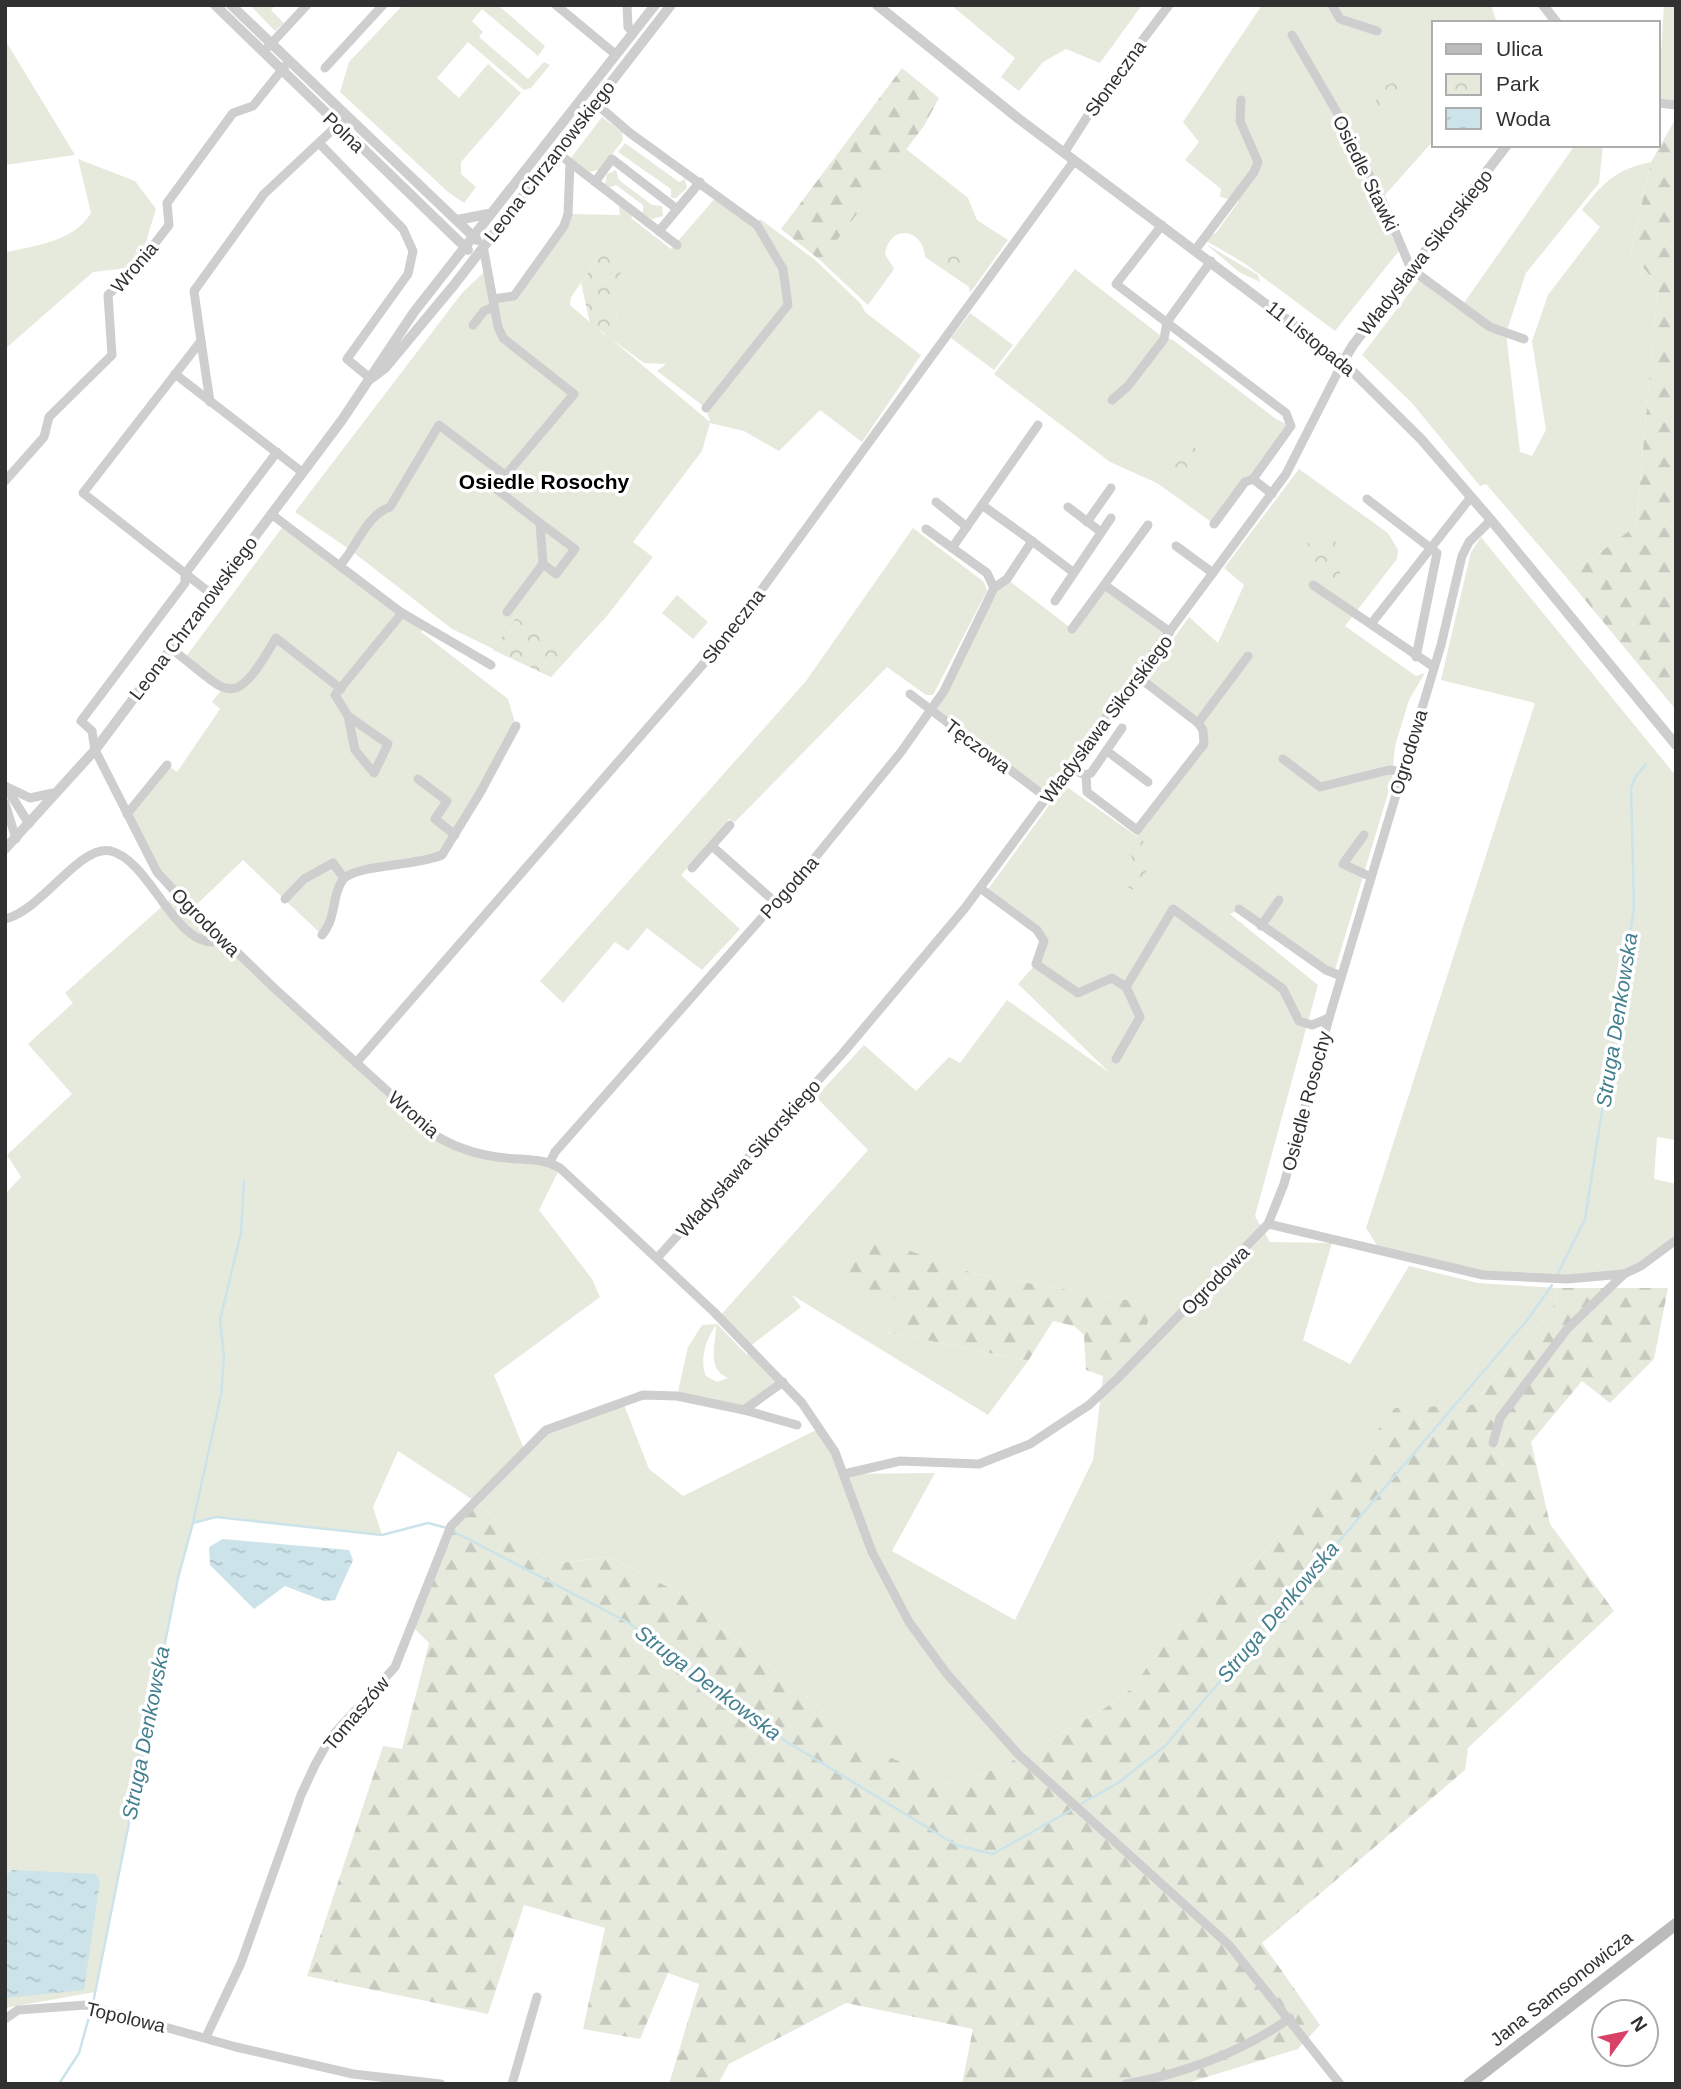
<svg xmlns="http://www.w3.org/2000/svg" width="1681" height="2089" font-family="Helvetica,sans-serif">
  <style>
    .green { fill: #e6eadd; fill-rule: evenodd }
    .forest { fill: url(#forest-firs) }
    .park { fill: url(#park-crowns) }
    .water { fill: url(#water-ripples) }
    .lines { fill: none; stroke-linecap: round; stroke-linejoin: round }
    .stream { stroke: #cbe3e9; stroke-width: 2.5 }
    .minor { stroke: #cecece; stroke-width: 9 }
    .tertiary { stroke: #cecece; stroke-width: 10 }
    .secondary { stroke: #bbb; stroke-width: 12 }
    .labels { text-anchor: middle; stroke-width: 7; stroke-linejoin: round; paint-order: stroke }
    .street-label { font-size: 19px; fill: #313131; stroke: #fff }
    .neighbourhood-label { font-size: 21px; font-weight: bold; fill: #000; stroke: #fff }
    .water-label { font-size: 21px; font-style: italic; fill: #437f8e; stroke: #fff }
  </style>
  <defs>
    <pattern id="forest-firs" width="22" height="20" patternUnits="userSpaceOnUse" patternTransform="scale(1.75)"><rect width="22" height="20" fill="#e6eadd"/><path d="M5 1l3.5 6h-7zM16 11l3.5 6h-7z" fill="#c6c9be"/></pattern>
    <pattern id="park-crowns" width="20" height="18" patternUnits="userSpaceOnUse" patternTransform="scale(1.75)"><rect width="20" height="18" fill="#e6eadd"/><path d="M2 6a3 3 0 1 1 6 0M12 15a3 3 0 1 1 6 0" fill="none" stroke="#c6c9be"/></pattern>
    <pattern id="water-ripples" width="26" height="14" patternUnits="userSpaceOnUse" patternTransform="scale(1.75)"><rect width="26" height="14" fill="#cbe3e9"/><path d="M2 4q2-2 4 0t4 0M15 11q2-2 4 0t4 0" fill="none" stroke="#afc3c8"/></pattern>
  </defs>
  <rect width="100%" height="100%" fill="#fff"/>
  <g class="green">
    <path d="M250 5H275L271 10 284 23 275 31Z"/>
    <path d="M403 5H498L545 46 538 56 482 9 472 21 483 32 479 37 528 79 544 62 550 65 531 88 524 90 468 42 437 78 459 98 488 64 521 93 461 162V174L476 187 464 203 448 192 340 92 349 62Z"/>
    <path d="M951 5H1142L1100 63 1066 49 1043 62 1019 91 1001 77 1015 58Z"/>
    <path d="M1262 5H1491L1497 23H1434V140L1377 204 1399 251 1335 331 1244 263 1203 239 1216 233 1239 201 1220 197 1221 189 1185 160 1199 142 1183 122Z"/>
    <path d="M1664 5H1676V105L1658 103Z"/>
    <path d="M5 40 75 155 5 165Z"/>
    <path d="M602 117 622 132 623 140 601 169 590 172 571 158Z"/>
    <path d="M625 143 679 182 685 179 687 188 676 198H671V189L618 152Z"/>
    <path d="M1575 145H1603L1599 183 1526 273 1506 333 1520 452 1532 456 1546 430 1532 341 1548 295 1600 227 1582 210C1603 183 1616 169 1651 162L1631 252 1658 286 1636 526 1566 577 1486 484 1480 486 1412 403 1362 355 1419 280 1459 310Z"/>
    <path d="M906 149 968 198 977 220 1008 240 970 293 969 287 925 257C923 227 889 224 885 254L894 269 868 305 821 261Z"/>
    <path d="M78 159 135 181 156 209 146 242 128 268 93 272 5 349V248L7 252C38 245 74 241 91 213Z"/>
    <path d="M616 170 619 180 652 205 662 206 663 216 652 219 643 214V205L616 185 611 187 605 185 607 174Z"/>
    <path d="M717 196 757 224 760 219 814 259 861 304 865 312 921 355 862 442 820 410 779 451 744 431 710 423 702 451 633 542 653 557 606 617 551 677 452 629 353 552 295 512 462 293 486 270 493 299 508 297 568 214 620 215 618 200 635 212 631 218 671 249ZM601 254 626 289 615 307 618 320 605 335 570 305 571 297ZM610 338 644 363 666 364 657 371 706 408 710 422Z"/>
    <path d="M1206 244 1258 275 1260 282 1239 272Z"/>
    <path d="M1075 269 1161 336 1173 340 1276 419 1291 426 1214 524 1157 483 1110 462 994 374Z"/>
    <path d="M970 313 1013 345 994 370 951 338Z"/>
    <path d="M1299 469 1388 533 1398 550 1397 559 1345 626 1416 676 1425 673 1409 700 1395 746 1392 780 1334 973 1239 910 1230 914 1318 985 1255 1216 1270 1242 1332 1243 1303 1340 1350 1364 1409 1266 1478 1283 1558 1288 1553 1308 1472 1405 1395 1409 1359 1455 1310 1499 1263 1554 1203 1603 1166 1638 1134 1687 1105 1708 1009 1763 955 1785 868 1748 683 1595 610 1557 549 1564 476 1502 398 1451 373 1507 382 1535 216 1517 193 1523 178 1578 95 1992 5 2008V1194L21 1177 7 1155 72 1094 28 1044 73 1003 65 993 176 894 157 872 127 814 167 765 177 772 220 709 212 702 222 689 185 658 284 525 424 626 421 632 508 699 516 726 442 855 344 878 322 935 243 860 192 909 438 1137 469 1151 560 1168 539 1210 592 1279 600 1297 494 1375 524 1449 546 1430 623 1402 649 1469 683 1496 820 1428 844 1474 935 1473 892 1551 1015 1620 1093 1460 1103 1376 1147 1328 1149 1304 975 1274 867 1237 906 1302 887 1332 1028 1361 988 1415 792 1295 801 1307 749 1347 783 1382 744 1410 677 1396 688 1347 702 1325 717 1324 747 1355 749 1347 719 1317 868 1150 816 1097 864 1045 916 1091 949 1057 960 1063 1007 1000 1110 1073 1018 984 1036 964 1044 940 986 892 1064 785 1138 837 1128 825 1137 829 1204 743 1203 730 1143 681 1189 617 1218 643 1244 585 1224 568ZM716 1325C716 1345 706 1369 728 1378L717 1382 706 1376C699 1359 706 1339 716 1325Z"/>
    <path d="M913 528 984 582 987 591 933 695H926L887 667 735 822 729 819 681 875 740 929 702 970 647 928 628 951 615 942 563 1003 540 981 806 681Z"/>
    <path d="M1481 537 1676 776V1140L1657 1137 1654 1179 1676 1184V1240L1624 1274 1567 1279 1483 1275 1380 1250 1366 1228 1535 703 1441 680 1471 552Z"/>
    <path d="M1007 579 1072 629 1106 586 1170 632 1047 798 932 711 992 598Z"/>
    <path d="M677 595 708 622 693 639 662 613Z"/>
  </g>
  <g class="forest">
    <path d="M902 68 939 98 924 126 821 261 781 229Z"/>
    <path d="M1676 118V710L1566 577 1636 526 1658 286 1631 252 1651 162Z"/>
    <path d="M868 1236 975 1274 1150 1304 1147 1328 1103 1376 1086 1370 1084 1335 1074 1326 1053 1321 1028 1361 887 1332 906 1302 830 1276Z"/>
    <path d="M1558 1288H1668L1654 1359 1610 1403 1582 1381 1531 1442 1550 1524 1614 1611 1468 1748 1465 1770 1262 1943 1320 2025 1298 2049 1184 2084H962L973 2029 846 2003 729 2064 718 2084H669L699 1984 668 1973 640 2039 583 2029 605 1928 524 1905 488 2014 307 1976 383 1746 402 1749 429 1643 411 1625 444 1538 476 1502 549 1564 610 1557 683 1595 868 1748 955 1785 1009 1763 1105 1708 1134 1687 1166 1638 1203 1603 1263 1554 1310 1499 1359 1455 1395 1408 1472 1405 1553 1308Z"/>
  </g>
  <g class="park">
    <path d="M1394 82 1406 90 1381 124 1368 113 1385 86Z"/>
    <path d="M961 248 970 255 956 273 935 257 941 250Z"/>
    <path d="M601 254 614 257 627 289 615 307 618 320 606 335 590 323 581 283Z"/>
    <path d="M1191 445 1209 459 1188 486 1170 472Z"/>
    <path d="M1319 529 1353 555 1332 584 1296 559Z"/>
    <path d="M516 618 571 655 551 677 493 650Z"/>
    <path d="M1108 820 1146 843 1139 852 1153 863 1132 890 1116 878 1132 857 1120 847 1122 844 1102 829Z"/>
  </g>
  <g class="water">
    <path d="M223 1539 349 1550 353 1560 335 1600 324 1601 285 1586 254 1609 210 1565 209 1547Z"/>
    <path d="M12 1870 96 1874 100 1881 84 1990 5 1998V1885L7 1875Z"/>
  </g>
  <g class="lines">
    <g class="stream">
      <path d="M1558 1273 1585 1219 1634 908 1631 788 1635 778 1646 764"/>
      <path d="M193 1522 221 1395 224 1357 220 1320 241 1233 244 1181"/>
      <path d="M453 1531 629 1623 784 1740 956 1845 993 1854 1073 1809"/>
      <path d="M1079 1805 1118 1783 1165 1746 1528 1319 1552 1285"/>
      <path d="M93 2003 178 1578 193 1523 216 1517 382 1535 428 1523 447 1528"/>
      <path d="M59 2084 79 2053 91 2010"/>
    </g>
    <g class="minor">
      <path d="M556 5 615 54"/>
      <path d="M627 5 628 27 633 32"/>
      <path d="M1332 5 1340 19 1377 31"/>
      <path d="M1292 35 1342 121 1382 200 1411 269 1490 327 1524 339"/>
      <path d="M268 47 307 5"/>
      <path d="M325 68 383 5"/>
      <path d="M594 102 630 133 757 225 783 269 788 305 706 408"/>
      <path d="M1658 103 1676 105"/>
      <path d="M319 143 403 229 413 251 408 274 347 359 371 379"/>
      <path d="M555 151 677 245"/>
      <path d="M1064 153 1101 95 1169 5"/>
      <path d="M595 182 612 159 677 209"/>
      <path d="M1162 225 1116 284 1286 413 1291 426 1253 479 1272 494"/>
      <path d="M659 231 700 182"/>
      <path d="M483 246 498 327 503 338 574 394 495 488 540 523 543 564 507 612"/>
      <path d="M1196 249 1254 172 1258 162 1240 121 1241 100"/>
      <path d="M493 299 514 296 564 226 568 214 570 163"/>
      <path d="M473 325 484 311 494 307"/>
      <path d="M201 341 210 402"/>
      <path d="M175 374 302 472"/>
      <path d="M1112 400 1128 386 1164 339 1167 322 1211 261"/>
      <path d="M277 452 185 574V583L81 721 92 731 95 750 157 872 177 894 273 987 438 1137C459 1149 482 1156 506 1158 527 1160 542 1158 560 1168L714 1312 802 1403 835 1452 872 1552 909 1622 947 1674 1018 1754 1229 1945 1340 2084"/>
      <path d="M5 481 44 437 49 417 112 355 108 295 136 268 169 225 167 203 233 113 253 106 285 66"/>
      <path d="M1367 499 1437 553 1416 657"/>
      <path d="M936 502 967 527"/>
      <path d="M1068 507 1101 532"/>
      <path d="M271 514 402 613 491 665"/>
      <path d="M1087 522 1111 488"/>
      <path d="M540 523 575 549 556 574 543 564"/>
      <path d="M1214 524 1245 482 1253 479"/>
      <path d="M926 529 987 573 994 588"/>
      <path d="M1032 541 1073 572"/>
      <path d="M1176 546 1213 573"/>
      <path d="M952 548 982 505"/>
      <path d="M340 565C357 547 366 515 390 507L439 425 505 475"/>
      <path d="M1313 585 1434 667"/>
      <path d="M1106 586 1170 632"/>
      <path d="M210 593 83 493 201 341 194 291 264 194 343 120"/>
      <path d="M1055 601 1111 518"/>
      <path d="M1371 624 1471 497"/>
      <path d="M1072 629 1148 525"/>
      <path d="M169 647C230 693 231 715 276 638L341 689"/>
      <path d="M910 694 1047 798"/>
      <path d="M348 716 388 744 374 773 355 750 348 716 335 695 402 613"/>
      <path d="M1198 723 1248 656"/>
      <path d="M1107 751 1148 782"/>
      <path d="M1283 759 1320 787 1389 770 1402 771"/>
      <path d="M1069 768 1086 775 1091 773 1122 728"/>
      <path d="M1086 775 1087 792 1137 830 1204 744 1203 730 1198 723 1137 676"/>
      <path d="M418 779 447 801 435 819 455 835"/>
      <path d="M5 786 30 798 53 793"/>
      <path d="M6 787 29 824"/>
      <path d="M5 803 16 839"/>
      <path d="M127 814 167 765"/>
      <path d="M1364 835 1343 864 1371 877"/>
      <path d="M712 846 775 902"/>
      <path d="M692 868 730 825"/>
      <path d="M980 888 1037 930 1044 941 1036 964 1078 993 1112 978 1126 987 1140 1017 1116 1059"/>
      <path d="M285 899 304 879 333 863 344 878C367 863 412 867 442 855L480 793 516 726"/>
      <path d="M1239 909 1326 970 1341 976"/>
      <path d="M5 919C43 910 79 844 111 851 150 861 174 944 214 942L220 936"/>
      <path d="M1261 926 1279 900"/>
      <path d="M322 935C337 918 331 895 344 878"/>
      <path d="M1126 987 1173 909 1283 989 1299 1021 1312 1025 1329 1018"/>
      <path d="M356 1063 705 662 754 600 1074 161"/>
      <path d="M550 1162 555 1152 818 854 901 752 944 691 994 588 1007 579 1032 541 982 505 1038 425"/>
      <path d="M1268 1224 1483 1275 1567 1279 1624 1274"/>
      <path d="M658 1257 843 1053 965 908 1286 474 1343 362"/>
      <path d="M744 1410 797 1425"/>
      <path d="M1493 1443 1500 1418 1567 1329 1624 1274 1641 1266 1676 1240"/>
      <path d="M844 1474 900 1461 979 1464 1030 1444 1089 1405 1118 1378 1268 1224 1284 1184 1329 1018 1441 645 1462 556 1469 542 1491 520"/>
      <path d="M5 2019 18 2010 86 2005 236 2047 353 2074 441 2084"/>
      <path d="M206 2037 241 1963 301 1795 315 1765 330 1738 395 1667 451 1526 546 1430 643 1395 677 1396 744 1410 783 1382"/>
      <path d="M512 2084 537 1997"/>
      <path d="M1126 2084C1183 2074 1242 2052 1290 2018"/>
    </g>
    <g class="tertiary">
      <path d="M215 5 468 250"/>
      <path d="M231 5 477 240"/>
      <path d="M877 5 1019 119 1343 362 1421 439 1491 520 1676 745"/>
      <path d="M1543 5 1557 23"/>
      <path d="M457 220 488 214"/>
      <path d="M1343 362 1353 345 1507 145"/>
      <path d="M373 377 385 368 454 285 671 5"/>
      <path d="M5 849 95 750 342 420 414 312 655 5"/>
    </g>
    <path class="secondary" d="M1469 2084 1676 1924"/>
  </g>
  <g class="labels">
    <g class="street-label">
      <text transform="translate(1115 78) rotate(-54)" y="7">Słoneczna</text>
      <text transform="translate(344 132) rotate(44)" y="7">Polna</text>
      <text transform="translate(549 161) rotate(-52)" y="7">Leona Chrzanowskiego</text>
      <text transform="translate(1366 173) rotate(64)" y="7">Osiedle Stawki</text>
      <text transform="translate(1425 252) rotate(-52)" y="7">Władysława Sikorskiego</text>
      <text transform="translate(134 267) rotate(-49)" y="7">Wronia</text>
      <text transform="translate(1311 338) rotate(39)" y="7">11 Listopada</text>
      <text transform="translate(193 618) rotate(-53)" y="7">Leona Chrzanowskiego</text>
      <text transform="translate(733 626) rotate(-52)" y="7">Słoneczna</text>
      <text transform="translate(1106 719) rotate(-53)" y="7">Władysława Sikorskiego</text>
      <text transform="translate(978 746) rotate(37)" y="7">Tęczowa</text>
      <text transform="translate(1408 752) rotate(-73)" y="7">Ogrodowa</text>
      <text transform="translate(789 887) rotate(-48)" y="7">Pogodna</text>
      <text transform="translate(206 922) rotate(45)" y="7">Ogrodowa</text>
      <text transform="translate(1306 1101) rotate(-75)" y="7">Osiedle Rosochy</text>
      <text transform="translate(414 1114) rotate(41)" y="7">Wronia</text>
      <text transform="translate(748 1158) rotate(-48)" y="7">Władysława Sikorskiego</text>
      <text transform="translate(1215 1280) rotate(-46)" y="7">Ogrodowa</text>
      <text transform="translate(356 1713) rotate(-50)" y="7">Tomaszów</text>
      <text transform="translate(1561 1988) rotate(-38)" y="7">Jana Samsonowicza</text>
      <text transform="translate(126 2017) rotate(13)" y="7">Topolowa</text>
    </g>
    <g class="neighbourhood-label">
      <text x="544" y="489">Osiedle Rosochy</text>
    </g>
    <g class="water-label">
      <text transform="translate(1617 1020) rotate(-81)" y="7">Struga Denkowska</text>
      <text transform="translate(1278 1612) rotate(-50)" y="7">Struga Denkowska</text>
      <text transform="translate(708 1683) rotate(37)" y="7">Struga Denkowska</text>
      <text transform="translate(146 1733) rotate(-79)" y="7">Struga Denkowska</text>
    </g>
  </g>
  <rect width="1681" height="2089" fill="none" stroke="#313131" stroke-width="14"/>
  <rect x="1432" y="21" width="228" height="126" fill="#ffffff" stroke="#adadad" stroke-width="2"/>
  <rect x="1446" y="44" width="35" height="10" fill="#bbbbbb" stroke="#adadad" stroke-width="2"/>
  <text x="1496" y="56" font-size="21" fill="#313131">Ulica</text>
  <rect x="1446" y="74" width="35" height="21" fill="url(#park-crowns)" stroke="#adadad" stroke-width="2"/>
  <text x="1496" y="91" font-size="21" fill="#313131">Park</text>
  <rect x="1446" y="108" width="35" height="21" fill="url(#water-ripples)" stroke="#adadad" stroke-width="2"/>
  <text x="1496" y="126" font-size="21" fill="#313131">Woda</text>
  <g transform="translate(1625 2033) rotate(57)"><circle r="33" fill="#ffffff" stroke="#adadad" stroke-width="2"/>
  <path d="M0-5L12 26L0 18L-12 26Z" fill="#da4168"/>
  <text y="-10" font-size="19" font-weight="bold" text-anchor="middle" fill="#313131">N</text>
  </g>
</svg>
